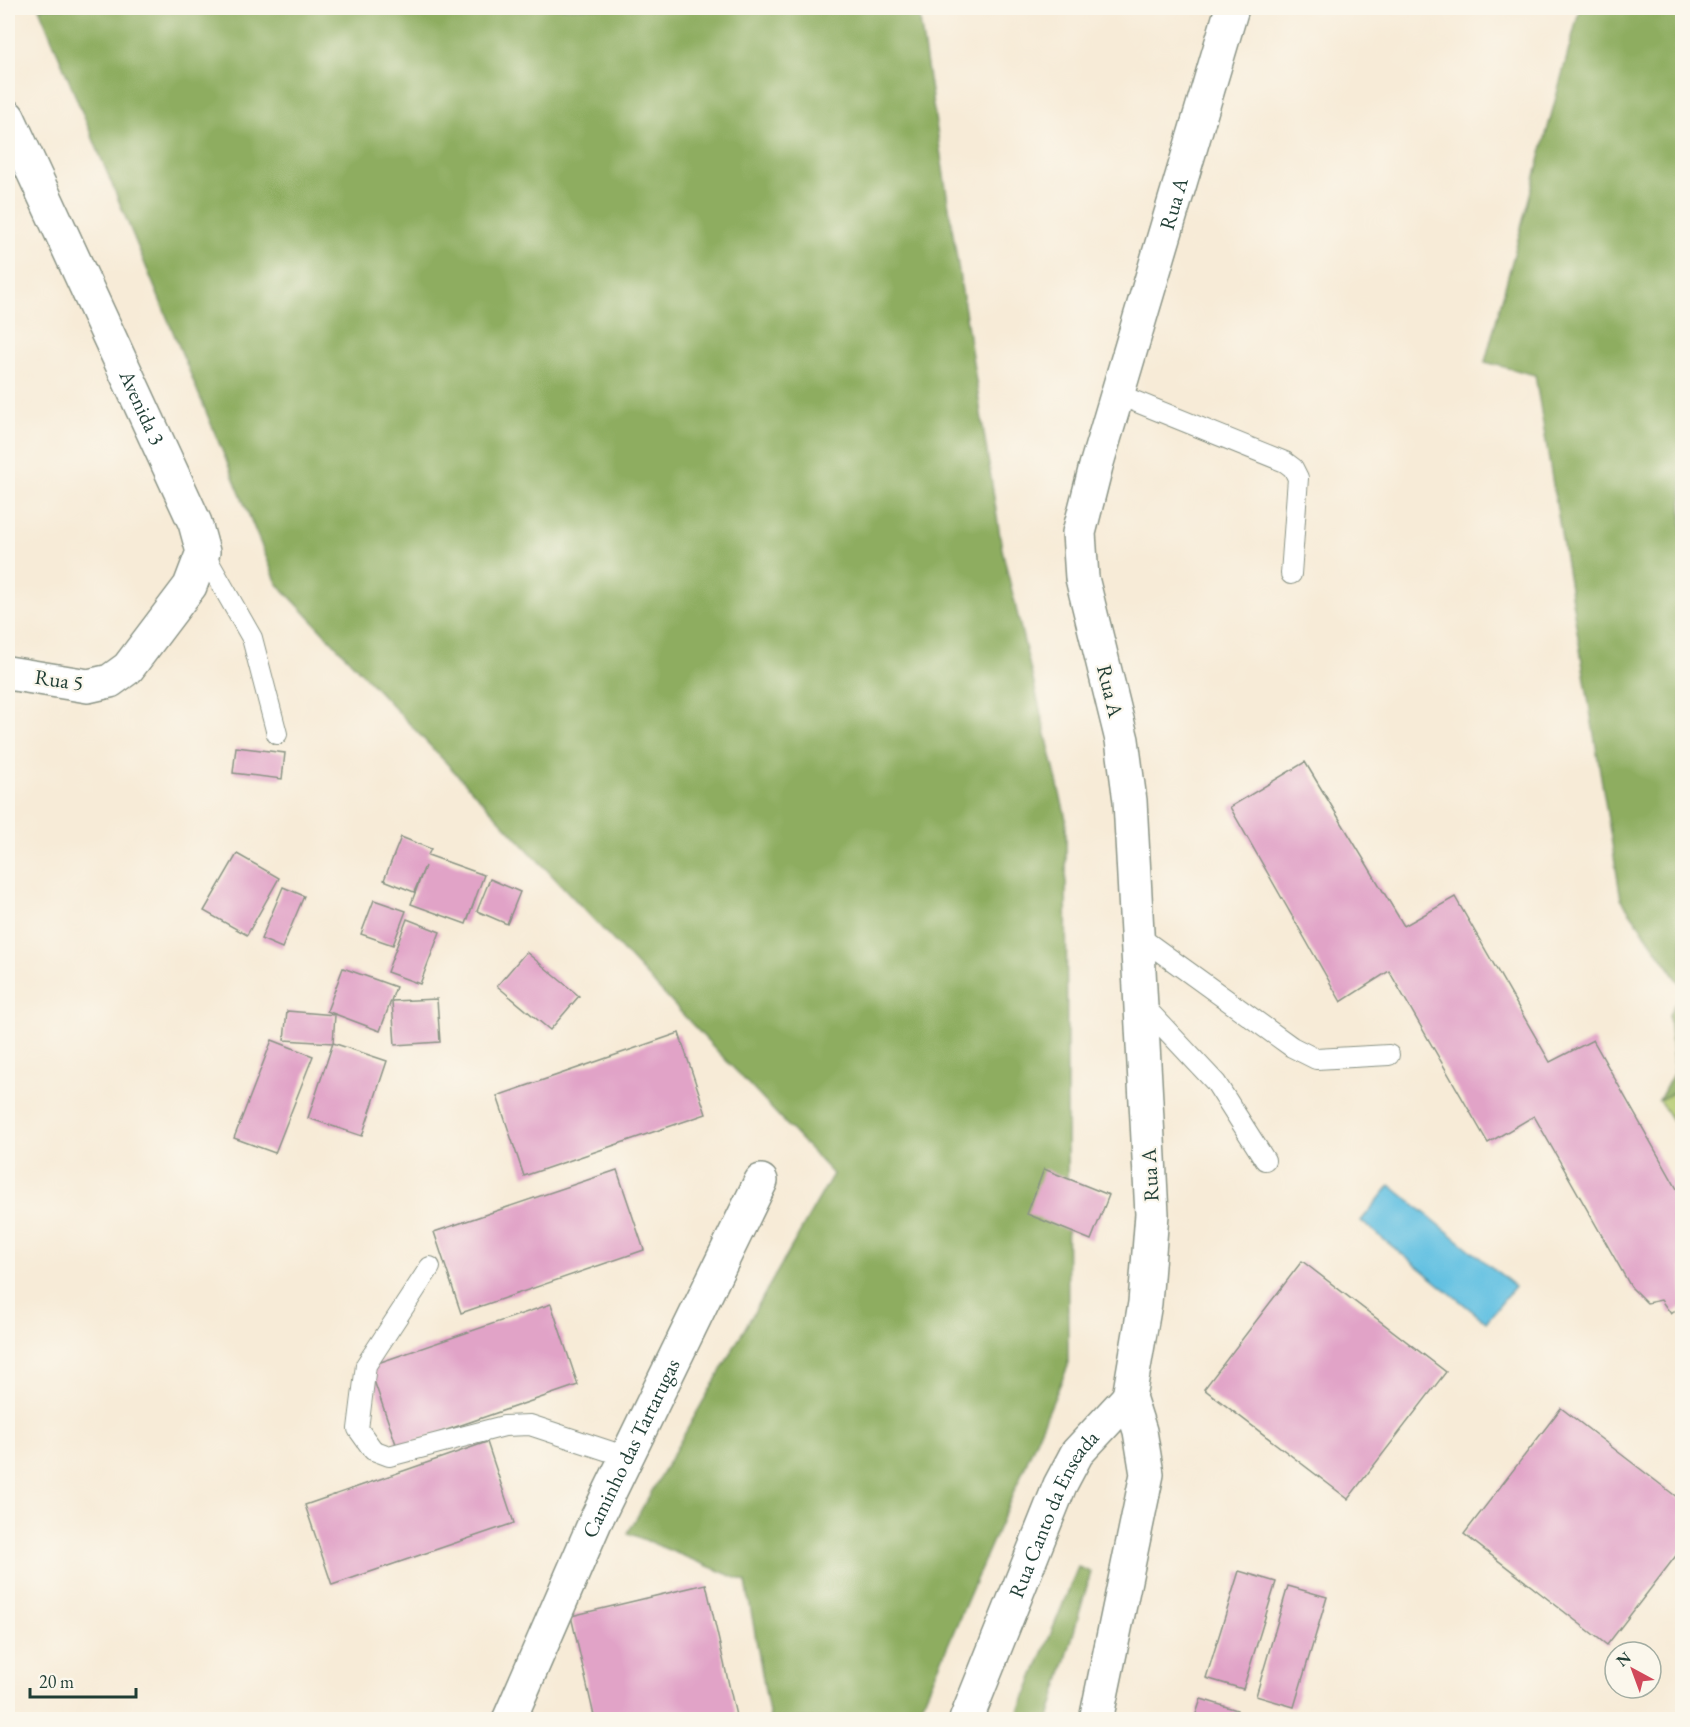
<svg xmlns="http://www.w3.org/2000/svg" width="1690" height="1727" font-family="'EB Garamond',serif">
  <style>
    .green { fill: #b3c96e; stroke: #698351; stroke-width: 1.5 }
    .forest { fill: #8ead61; stroke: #56754a; stroke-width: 1.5 }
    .water { fill: #64c1e2; stroke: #427f8b; stroke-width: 1.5 }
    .building { fill: #e1a3c7 }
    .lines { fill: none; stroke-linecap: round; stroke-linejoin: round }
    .lane-casing { stroke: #8b9486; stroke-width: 22 }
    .street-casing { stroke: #8b9486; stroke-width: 36 }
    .lane { stroke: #fff; stroke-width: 20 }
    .street { stroke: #fff; stroke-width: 33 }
    .labels { text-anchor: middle; stroke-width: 4.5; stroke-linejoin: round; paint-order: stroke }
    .street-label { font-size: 21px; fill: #1f3d34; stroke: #fbf7ec }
  </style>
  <rect width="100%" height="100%" fill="#fbf7ec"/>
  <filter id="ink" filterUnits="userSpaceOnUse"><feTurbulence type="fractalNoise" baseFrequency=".0167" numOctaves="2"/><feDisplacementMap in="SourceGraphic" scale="12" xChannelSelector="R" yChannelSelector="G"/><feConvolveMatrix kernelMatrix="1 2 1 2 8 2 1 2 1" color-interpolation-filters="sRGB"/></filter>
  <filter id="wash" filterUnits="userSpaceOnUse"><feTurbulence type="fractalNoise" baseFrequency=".008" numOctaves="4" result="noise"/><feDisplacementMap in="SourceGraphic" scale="24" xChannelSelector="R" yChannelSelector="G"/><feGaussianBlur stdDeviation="1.35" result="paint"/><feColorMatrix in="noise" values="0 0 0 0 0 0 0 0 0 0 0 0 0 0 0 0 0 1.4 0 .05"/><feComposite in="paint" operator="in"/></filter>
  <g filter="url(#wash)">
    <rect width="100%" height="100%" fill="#f7ebd7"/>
    <path class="green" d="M1682 1088V1136L1659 1100Z"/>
    <g class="forest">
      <path d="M39 8H918L1002 549 1066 819 1068 1366 916 1719H770L746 1582 628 1533 833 1174 277 583Z"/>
      <path d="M1580 8H1682V986L1621 899 1535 375 1485 362Z"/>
      <path d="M1682 989V1088L1659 1100 1674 1072 1669 1015Z"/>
      <path d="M1078 1567 1091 1572 1049 1719H1016Z"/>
    </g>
    <path class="water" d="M1390 1185 1515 1286 1486 1322 1361 1221Z"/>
    <g id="blocks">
      <g class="building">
        <path d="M236 747 285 753 282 779 233 773Z"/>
        <path d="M1305 762 1404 926 1455 897 1550 1062 1593 1040 1682 1198V1306L1671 1314 1661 1300 1647 1303 1631 1287 1534 1116 1488 1143 1389 971 1341 1002 1230 807Z"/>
        <path d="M401 837 431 849 428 855 484 875 466 924 411 904 425 866 414 892 384 880Z"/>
        <path d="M237 854 279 878 247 935 204 911Z"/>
        <path d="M490 879 520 892 507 924 477 911Z"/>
        <path d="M283 887 304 896 282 948 261 939Z"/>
        <path d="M374 900 406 911 393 945 361 934Z"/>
        <path d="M407 919 440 932 420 984 387 972Z"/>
        <path d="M526 952 579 996 550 1030 497 986Z"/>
        <path d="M343 968 396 987 380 1031 327 1011Z"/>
        <path d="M437 999 440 1042 395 1045 392 1001Z"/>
        <path d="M287 1011 335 1015 333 1043 284 1040Z"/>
        <path d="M679 1033 706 1114 524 1176 497 1096Z"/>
        <path d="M272 1040 313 1056 275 1153 234 1138Z"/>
        <path d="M333 1043 387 1061 362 1136 308 1118Z"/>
        <path d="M1044 1169 1109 1195 1091 1240 1027 1214Z"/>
        <path d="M617 1170 644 1250 461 1313 434 1232Z"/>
        <path d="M1302 1261 1446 1372 1348 1499 1204 1389Z"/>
        <path d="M551 1304 578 1385 397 1447 369 1366Z"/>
        <path d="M1561 1408 1682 1501V1548L1607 1645 1464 1534Z"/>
        <path d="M487 1442 514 1523 332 1585 305 1505Z"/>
        <path d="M1239 1571 1276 1582 1243 1689 1206 1678Z"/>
        <path d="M706 1584 737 1720H595L571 1616Z"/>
        <path d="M1288 1586 1327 1597 1294 1707 1256 1696Z"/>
        <path d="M1201 1699 1237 1710 1234 1720H1194Z"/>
        <path d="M1250 1714 1268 1719V1720H1248Z"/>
      </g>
    </g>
  </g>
  <g filter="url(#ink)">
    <use href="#blocks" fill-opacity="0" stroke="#8b9486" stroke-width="1.5"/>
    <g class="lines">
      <defs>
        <g id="lane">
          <path d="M1117 394 1285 462 1293 468 1298 478 1291 574"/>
          <path d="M203 552 252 638 277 734"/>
          <path d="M1137 935 1292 1047 1316 1059 1389 1055"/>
          <path d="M1141 1003 1216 1083 1265 1160"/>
          <path d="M430 1267 366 1365 358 1429 373 1450 389 1456 504 1426 530 1425 627 1457"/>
        </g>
        <g id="street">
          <path id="s1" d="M8 117 195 523 203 552 190 586 128 668 110 681 88 686 8 673"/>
          <path id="s2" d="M509 1720 595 1522 761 1181"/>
          <path id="s3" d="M966 1720 1060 1485 1077 1453 1129 1397"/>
          <path id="s4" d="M1096 1720 1147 1474 1140 1431 1129 1397 1145 1303 1152 1214 1130 801 1122 740 1082 578 1079 533 1096 466 1232 8"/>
        </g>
      </defs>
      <use href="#lane" class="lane-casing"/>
      <use href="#street" class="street-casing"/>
      <use href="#lane" class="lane"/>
      <use href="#street" class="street"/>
    </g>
  </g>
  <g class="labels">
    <g class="street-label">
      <text dy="7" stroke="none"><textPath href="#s4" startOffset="1545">Rua A</textPath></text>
      <text dy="7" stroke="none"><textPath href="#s1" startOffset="320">Avenida 3</textPath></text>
      <text transform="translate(59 680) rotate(8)" y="7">Rua 5</text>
      <text transform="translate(1110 691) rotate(76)" y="7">Rua A</text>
      <text transform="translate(1150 1175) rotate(-93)" y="7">Rua A</text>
      <text dy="7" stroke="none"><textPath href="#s2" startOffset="298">Caminho das Tartarugas</textPath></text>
      <text dy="7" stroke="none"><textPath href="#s3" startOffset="224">Rua Canto da Enseada</textPath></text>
    </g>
  </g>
  <rect width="1690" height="1727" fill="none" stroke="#fbf7ec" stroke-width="30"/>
  <g transform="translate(1633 1670) rotate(319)"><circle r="28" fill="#fbf7ec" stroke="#a3ada2" stroke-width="1.5"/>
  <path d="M0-4.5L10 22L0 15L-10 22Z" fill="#d1495b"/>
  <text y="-9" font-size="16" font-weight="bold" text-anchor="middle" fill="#1f3d34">N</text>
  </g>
  <path d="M30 1688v9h106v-9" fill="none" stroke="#1f3d34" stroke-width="3"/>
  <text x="39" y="1688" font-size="18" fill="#1f3d34" stroke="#fbf7ec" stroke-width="4.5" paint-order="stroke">20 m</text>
</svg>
